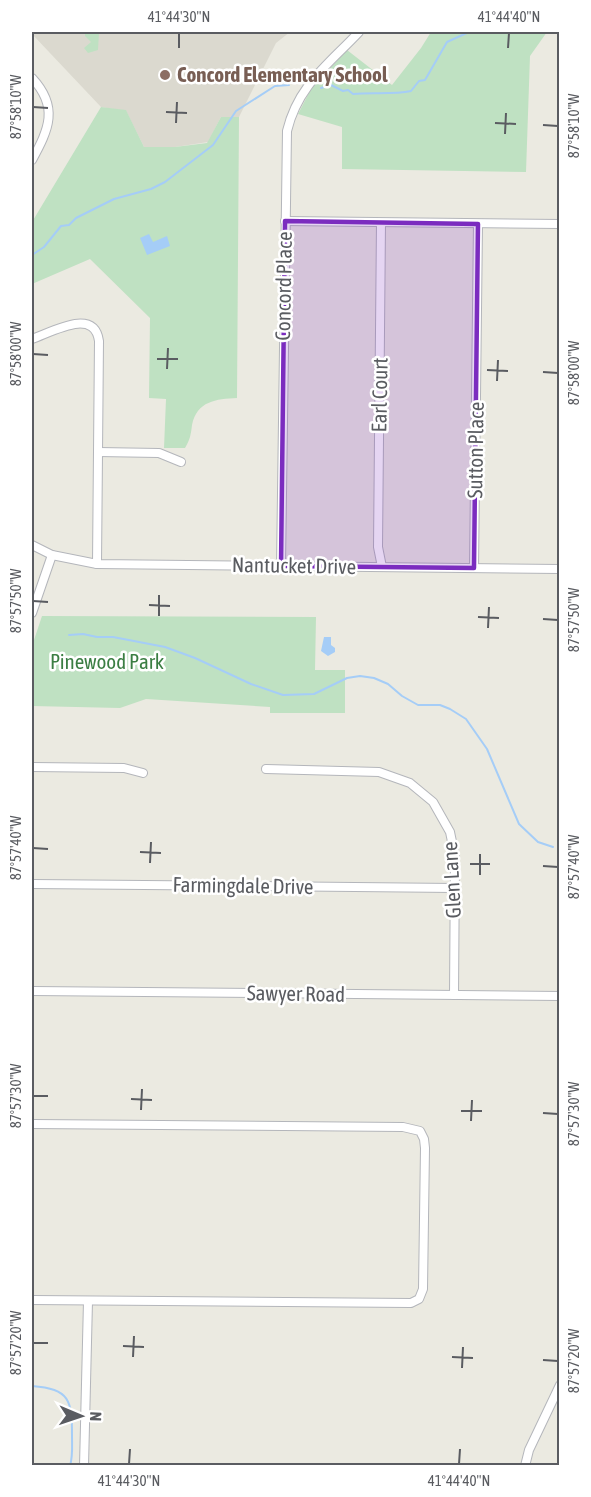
<svg xmlns="http://www.w3.org/2000/svg" width="591" height="1497" font-family="'Asap Condensed',sans-serif">
  <style>
    .education { fill: #dbd9cf }
    .green { fill: #bfe1c2 }
    .water { fill: #a5cdf7 }
    .lines { fill: none; stroke-linecap: round; stroke-linejoin: round }
    .stream { stroke: #a5cdf7; stroke-width: 2 }
    .street-casing { stroke: #b4b6bb; stroke-width: 10 }
    .street { stroke: #fff; stroke-width: 8 }
    .marked { fill: #7b2cbf; fill-opacity: 0.2; stroke: #7b2cbf; stroke-width: 4.5; stroke-linejoin: round }
    .ticks { fill: none; stroke: #5a5c61; stroke-width: 2 }
    .education-dot { fill: #8d6e63; stroke: #fff; stroke-width: 2 }
    .labels { text-anchor: middle; stroke-width: 5; stroke-linejoin: round; paint-order: stroke }
    .education-label { font-size: 21px; font-weight: bold; fill: #785e54; stroke: #fff; text-anchor: start }
    .street-label { font-size: 21px; fill: #5a5c61; stroke: #fff }
    .park-label { font-size: 21px; fill: #3b7e43; stroke: #fff }
    .neatline { fill: none; stroke: #5a5c61; stroke-width: 2 }
    .ticks-label { font-size: 15px; text-anchor: middle; fill: #5a5c61 }
  </style>
  <rect width="100%" height="100%" fill="#ebeae1"/>
  <path class="education" d="M32 32H290L276 43 239 117H221L208 142 175 147H144L126 111 101 107 32 34Z"/>
  <g class="green">
    <path d="M85 32H99L98 50 88 53 84 48 91 42 85 36Z"/>
    <path d="M431 32H547L530 56 526 172 342 169V127L298 114 311 89 347 50 392 85 421 48Z"/>
    <path d="M101 107 126 110 144 147H175L207 143 221 117H239L237 398C216 399 197 401 192 425 191 434 190 440 185 448H164L166 399 149 398 150 318 90 259 32 284V222Z"/>
    <path d="M42 616 316 617 315 670H345V713H270V707L146 699 120 708 32 706V646Z"/>
  </g>
  <g class="water">
    <path d="M149 234 153 242 167 236 170 246 147 255 140 238Z"/>
    <path d="M324 637H331V645L335 648V652L328 656 321 651Z"/>
  </g>
  <g class="lines">
    <g class="stream">
      <path d="M321 88 331 85 343 91 348 90 353 94C372 92 392 95 411 91L419 81 425 80 447 42 469 32"/>
      <path d="M32 255 44 247 61 226 69 225 76 218 114 199 151 189 165 182 213 145 236 111 275 86 289 85"/>
      <path d="M69 635 83 634 97 637H113L165 647 195 658 251 684 283 695 314 694 347 678 360 676 374 678 388 684 402 696 418 705H440L450 709 466 719 487 749 519 824 538 842 553 847"/>
      <path d="M32 1386C70 1389 72 1400 72 1436 72 1446 73 1456 70 1466"/>
    </g>
    <defs>
      <g id="street">
        <path d="M32 78C59 107 49 129 32 160"/>
        <path d="M285 221 560 224"/>
        <path d="M381 223 378 547 382 567"/>
        <path d="M32 339C52 332 94 307 99 341L97 564"/>
        <path d="M98 452 159 453 181 462"/>
        <path d="M32 545 52 555 97 564 560 569"/>
        <path d="M281 566 287 131C298 85 329 64 359 32"/>
        <path d="M474 568 478 224"/>
        <path d="M32 613 52 555"/>
        <path d="M32 767 124 768 143 773"/>
        <path d="M266 769 379 772 410 783 433 802 450 832 455 856 454 995"/>
        <path d="M32 884 455 888"/>
        <path d="M32 991 560 996"/>
        <path d="M32 1124 403 1127 420 1131 424 1139 425 1148 423 1289 419 1299 411 1303 32 1300"/>
        <path d="M84 1466 88 1301"/>
        <path d="M525 1466 529 1450 560 1385"/>
      </g>
    </defs>
    <use href="#street" class="street-casing"/>
    <use href="#street" class="street"/>
  </g>
  <path class="marked" d="M285 221 478 224 474 568 281 566Z"/>
  <path class="ticks" d="M179 48V33M508 48 509 33M33 107 48 108M166 112 187 113M176 123 177 102M495 123 516 124M543 125 558 126M505 134 506 113M33 354 48 355M157 359H178M167 369 168 348M487 370 508 371M543 372 558 373M497 381 498 360M33 601 48 602M149 605 170 606M159 616V595M478 617 499 618M543 619 558 620M488 628 489 607M33 848 48 849M140 852 161 853M150 863 151 842M470 864H490M543 866 558 867M480 875V854M33 1096H48M131 1099 152 1100M141 1110 142 1089M461 1111H482M543 1113 558 1114M471 1121 472 1100M33 1343H48M123 1346 144 1347M133 1357 134 1336M452 1357 473 1358M543 1360 558 1361M462 1368 463 1347M129 1464 130 1449M459 1464 460 1449"/>
  <circle class="education-dot" cx="165" cy="75" r="6"/>
  <g class="labels">
    <g class="education-label">
      <text x="177" y="82">Concord Elementary School</text>
    </g>
    <g class="street-label">
      <text transform="translate(284 286) rotate(-89)" y="7">Concord Place</text>
      <text transform="translate(380 395) rotate(-89)" y="7">Earl Court</text>
      <text transform="translate(476 450) rotate(-89)" y="7">Sutton Place</text>
      <text transform="translate(294 566) rotate(1)" y="7">Nantucket Drive</text>
      <text transform="translate(452 880) rotate(-93)" y="7">Glen Lane</text>
      <text transform="translate(243 886) rotate(1)" y="7">Farmingdale Drive</text>
      <text transform="translate(296 994) rotate(1)" y="7">Sawyer Road</text>
    </g>
    <g class="park-label">
      <text x="107" y="669">Pinewood Park</text>
    </g>
  </g>
  <rect width="591" height="1497" fill="none" stroke="#ffffff" stroke-width="66"/>
  <g transform="translate(81 1416) rotate(92)" stroke="#ffffff" stroke-width="4.5" paint-order="stroke">
  <path d="M0-4.5L10 22L0 15L-10 22Z" fill="#5a5c61"/>
  <text y="-9" font-size="16" font-weight="bold" text-anchor="middle" fill="#5a5c61">N</text>
  </g>
  <rect x="33" y="33" width="525" height="1431" class="neatline"/>
  <g class="ticks-label">
    <text x="179" y="22">41°44'30"N</text>
    <text x="509" y="22">41°44'40"N</text>
    <text transform="translate(16 107) rotate(-90)" y="5">87°58'10"W</text>
    <text transform="translate(574 126) rotate(-90)" y="5">87°58'10"W</text>
    <text transform="translate(16 354) rotate(-90)" y="5">87°58'00"W</text>
    <text transform="translate(574 373) rotate(-90)" y="5">87°58'00"W</text>
    <text transform="translate(16 601) rotate(-90)" y="5">87°57'50"W</text>
    <text transform="translate(574 620) rotate(-90)" y="5">87°57'50"W</text>
    <text transform="translate(16 848) rotate(-90)" y="5">87°57'40"W</text>
    <text transform="translate(574 867) rotate(-90)" y="5">87°57'40"W</text>
    <text transform="translate(16 1096) rotate(-90)" y="5">87°57'30"W</text>
    <text transform="translate(574 1114) rotate(-90)" y="5">87°57'30"W</text>
    <text transform="translate(16 1343) rotate(-90)" y="5">87°57'20"W</text>
    <text transform="translate(574 1361) rotate(-90)" y="5">87°57'20"W</text>
    <text x="129" y="1486">41°44'30"N</text>
    <text x="459" y="1486">41°44'40"N</text>
  </g>
</svg>
